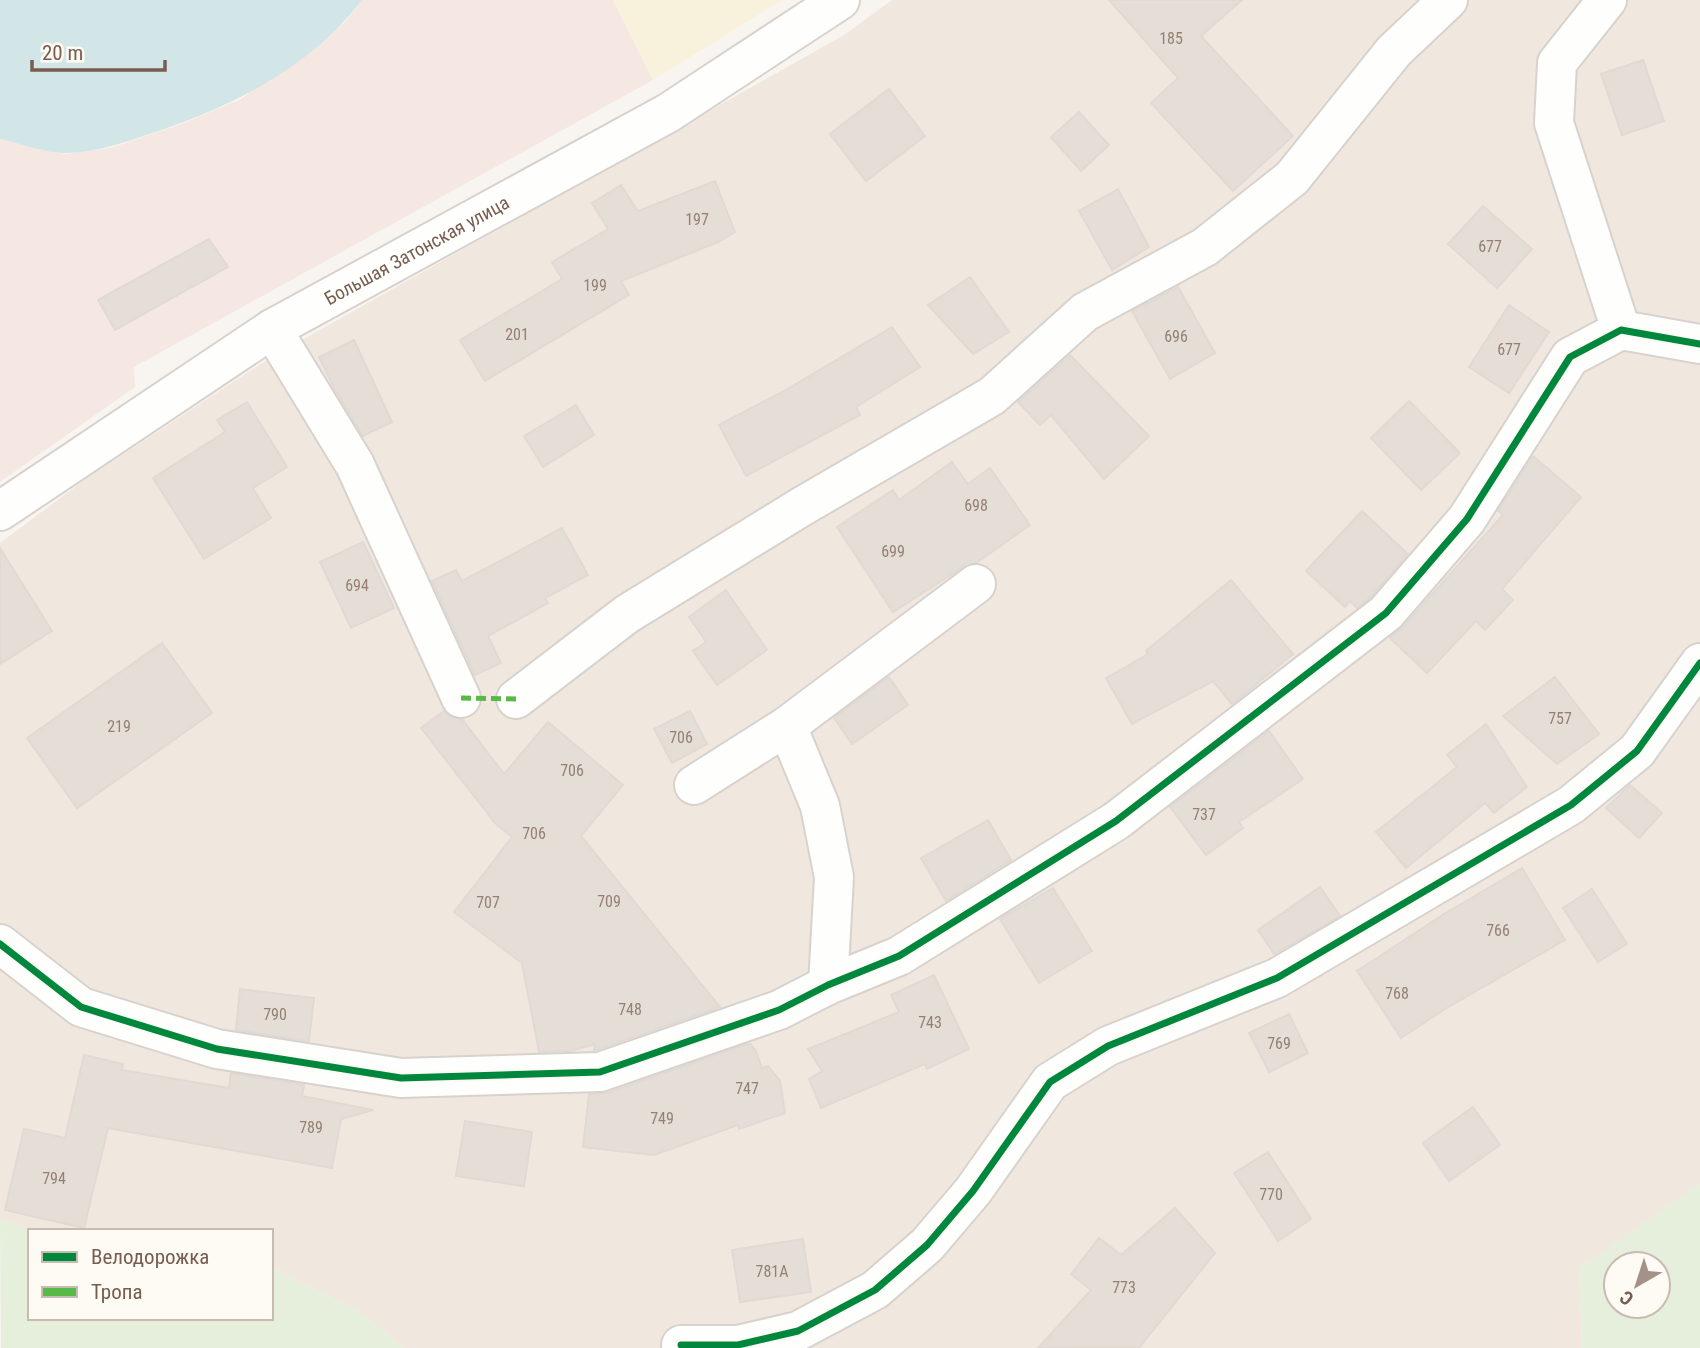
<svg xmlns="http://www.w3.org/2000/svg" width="1700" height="1348" font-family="'Roboto Condensed',sans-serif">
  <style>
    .residential { fill: #f0e8df }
    .commercial { fill: #f5e8e2 }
    .green { fill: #e6eedc; fill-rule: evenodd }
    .sand { fill: #f8f1dc }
    .water { fill: #d2e6e8 }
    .building { fill: #e5ded7; stroke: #e1d9d3; stroke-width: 2 }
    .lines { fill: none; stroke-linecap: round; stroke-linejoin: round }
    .minor-casing { stroke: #d8d2ce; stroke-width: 42 }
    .minor { stroke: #fefefd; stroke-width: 38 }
    .quiet { stroke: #58b947; stroke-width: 5; stroke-dasharray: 10 5; stroke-linecap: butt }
    .cycleway-casing { stroke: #fefaf4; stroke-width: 11 }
    .cycleway { stroke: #00873e; stroke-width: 7 }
    .labels { text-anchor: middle; stroke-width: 5; stroke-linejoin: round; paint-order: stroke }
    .number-label { font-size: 16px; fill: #947f74 }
    .street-label { font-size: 19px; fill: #775d50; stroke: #fefaf4 }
  </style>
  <rect width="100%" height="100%" fill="#f8f5f0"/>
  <path class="residential" d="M892 0H1700V1184L1579 1269 1582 1348H404L358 1311 271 1268V1231H35L0 1220V543L87 478 268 359 844 35Z"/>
  <path class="commercial" d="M362 0H613L653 80 134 367 135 387 0 482V139L65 154 111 148 184 123 241 99 345 22Z"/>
  <g class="green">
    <path d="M1700 1184V1348H1582L1579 1269ZM1616 1264H1658V1306H1616Z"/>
    <path d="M0 1220 35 1231H30V1318H271V1268L358 1311 404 1348H1Z"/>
  </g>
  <path class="sand" d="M613 0H782L653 80Z"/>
  <path class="water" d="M0 0H362C309 69 231 107 150 134 123 143 96 152 68 153 48 154 19 143 0 139Z"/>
  <g class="building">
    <path d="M1109 0H1242L1201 36 1293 136 1233 191 1151 103 1178 78Z"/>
    <path d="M1643 60 1664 121 1622 135 1601 74Z"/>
    <path d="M889 89 925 136 866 181 830 134Z"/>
    <path d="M1079 112 1109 145 1081 171 1051 137Z"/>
    <path d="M715 181 735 232 718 242 621 281 629 295 485 381 460 340 562 279 552 262 608 229 592 203 621 185 638 211Z"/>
    <path d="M1118 189 1149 247 1112 270 1079 211Z"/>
    <path d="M1483 206 1532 249 1497 288 1448 244Z"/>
    <path d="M209 239 228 267 115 330 98 300Z"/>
    <path d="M970 277 1009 332 973 354 928 305Z"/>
    <path d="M1178 287 1215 353 1170 379 1132 311Z"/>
    <path d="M1509 305 1549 332 1509 393 1469 367Z"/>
    <path d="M892 327 920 367 856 407 860 415 746 476 719 425 784 391Z"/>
    <path d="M354 340 392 422 363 436 335 390 319 357Z"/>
    <path d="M1070 355 1149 436 1104 479 1051 415 1040 425 1018 402Z"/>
    <path d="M1409 401 1460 453 1421 490 1371 438Z"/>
    <path d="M247 402 287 467 253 488 271 518 204 559 153 478 225 432 217 420Z"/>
    <path d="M576 405 594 435 543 467 524 436Z"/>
    <path d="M1533 456 1581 497 1502 589 1513 600 1485 630 1476 621 1427 673 1390 638 1403 627 1503 515 1498 511Z"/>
    <path d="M952 462 968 484 990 468 1030 525 976 563 963 567 893 612 837 527 893 490 899 500Z"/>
    <path d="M1362 511 1408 554 1371 597 1357 608 1350 601 1345 607 1306 571Z"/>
    <path d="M562 528 588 575 545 598 548 603 488 636 501 663 475 675 432 581 456 570 462 581Z"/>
    <path d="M363 542 394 608 351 628 320 562Z"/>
    <path d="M0 548 52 631 0 664Z"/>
    <path d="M1231 580 1293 654 1232 704 1213 681 1132 724 1106 678 1148 654 1146 651Z"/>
    <path d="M726 590 767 650 717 685 693 651 706 642 689 617Z"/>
    <path d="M162 643 212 713 77 808 27 738Z"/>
    <path d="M889 677 908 705 852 744 834 718Z"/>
    <path d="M1555 677 1599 734 1557 764 1503 716Z"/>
    <path d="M444 711 449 716 462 719 504 774 548 722 623 785 581 836 720 1007 596 1050H594L595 1044 571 1051 539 1052 522 963 454 912 512 837 495 823 421 728Z"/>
    <path d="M690 711 707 744 672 763 654 729Z"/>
    <path d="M1486 724 1527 787 1494 813 1485 803 1406 868 1376 832 1457 767 1447 755Z"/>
    <path d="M1269 731 1303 779 1239 822 1243 828 1206 855 1170 807Z"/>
    <path d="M1630 785 1662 813 1639 838 1606 808Z"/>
    <path d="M988 820 1011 860 946 901 921 858Z"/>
    <path d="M1522 868 1565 940 1445 1009 1401 1038 1357 971 1444 914Z"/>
    <path d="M1320 887 1340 916 1274 954 1258 930Z"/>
    <path d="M1053 888 1092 951 1039 983 1000 919Z"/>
    <path d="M1592 889 1627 944 1598 962 1563 908Z"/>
    <path d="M934 975 969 1049 927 1069 925 1064 821 1108 809 1079 822 1071 808 1049 899 1012 891 995Z"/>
    <path d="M240 989 314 998 309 1041 236 1030Z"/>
    <path d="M1289 1014 1308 1053 1269 1072 1249 1033Z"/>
    <path d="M750 1043 756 1051 762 1068 768 1066 780 1081 785 1113 739 1129 738 1125 654 1155 583 1147 589 1094 607 1093Z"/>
    <path d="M84 1055 123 1064 122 1070 229 1088 231 1073 304 1085 302 1096 373 1110 341 1119 332 1168 108 1128 84 1228 5 1210 24 1129 65 1138Z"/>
    <path d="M1473 1107 1500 1145 1449 1181 1423 1143Z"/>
    <path d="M465 1121 532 1132 524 1186 456 1176Z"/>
    <path d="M1268 1152 1311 1219 1278 1241 1234 1173Z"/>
    <path d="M1175 1208 1215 1253 1139 1348H1038L1091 1290 1071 1274 1099 1238 1121 1255Z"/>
    <path d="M803 1239 811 1292 740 1302 732 1250Z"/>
  </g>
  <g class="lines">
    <defs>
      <g id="minor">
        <path d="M1607 0 1557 63 1554 123 1621 330"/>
        <path d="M272 329 355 465 461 698"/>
        <path id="s1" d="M0 511 272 329 668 113 840 0"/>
        <path d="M516 699 627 614 801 507 992 396 1085 312 1205 247 1292 178 1394 51 1448 0"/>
        <path d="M787 726 820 806 834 877 828 985"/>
        <path d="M694 785 787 726 976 584"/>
        <path d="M0 944 81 1007 217 1049 401 1078 600 1072 779 1010 828 985 899 956 1116 821 1386 613 1467 519 1570 357 1621 330 1700 344"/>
        <path d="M681 1345H738L798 1331 875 1290 927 1245 973 1191 1050 1082 1108 1046 1277 978 1571 805 1637 751 1700 663"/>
      </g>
    </defs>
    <use href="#minor" class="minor-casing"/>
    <use href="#minor" class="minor"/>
    <path class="quiet" d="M461 698 516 699"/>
    <defs>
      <g id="cycleway">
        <path d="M0 944 81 1007 217 1049 401 1078 600 1072 779 1010 828 985 899 956 1116 821 1386 613 1467 519 1570 357 1621 330 1700 344"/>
        <path d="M681 1345H738L798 1331 875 1290 927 1245 973 1191 1050 1082 1108 1046 1277 978 1571 805 1637 751 1700 663"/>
      </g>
    </defs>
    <use href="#cycleway" class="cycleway-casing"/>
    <use href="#cycleway" class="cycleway"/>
  </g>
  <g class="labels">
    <g class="number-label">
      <text x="1171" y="44">185</text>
      <text x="697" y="225">197</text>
      <text x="1490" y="252">677</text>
      <text x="595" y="291">199</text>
      <text x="517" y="340">201</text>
      <text x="1176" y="342">696</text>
      <text x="1509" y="355">677</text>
      <text x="976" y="511">698</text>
      <text x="893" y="557">699</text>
      <text x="357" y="591">694</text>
      <text x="1560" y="724">757</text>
      <text x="119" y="732">219</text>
      <text x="681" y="743">706</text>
      <text x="572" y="776">706</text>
      <text x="1204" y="820">737</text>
      <text x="534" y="839">706</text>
      <text x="609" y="907">709</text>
      <text x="488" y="908">707</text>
      <text x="1498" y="936">766</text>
      <text x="1397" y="999">768</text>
      <text x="630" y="1015">748</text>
      <text x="275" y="1020">790</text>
      <text x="930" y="1028">743</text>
      <text x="1279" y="1049">769</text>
      <text x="747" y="1094">747</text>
      <text x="662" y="1124">749</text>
      <text x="311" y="1133">789</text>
      <text x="54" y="1184">794</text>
      <text x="1271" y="1200">770</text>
      <text x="772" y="1277">781А</text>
      <text x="1124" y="1293">773</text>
    </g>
    <g class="street-label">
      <text dy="7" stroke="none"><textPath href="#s1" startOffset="492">Большая Затонская улица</textPath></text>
    </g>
  </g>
  <rect x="28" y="1229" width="245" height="91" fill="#fefaf4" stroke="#c8bbb2" stroke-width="2"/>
  <rect x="42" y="1252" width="35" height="10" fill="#00873e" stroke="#c8bbb2" stroke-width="2"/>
  <text x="91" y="1264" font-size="21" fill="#775d50">Велодорожка</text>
  <rect x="42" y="1287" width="35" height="10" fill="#58b947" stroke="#c8bbb2" stroke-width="2"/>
  <text x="91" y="1299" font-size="21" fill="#775d50">Тропа</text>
  <g transform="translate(1637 1285) rotate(219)"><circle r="33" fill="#fefaf4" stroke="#c8bbb2" stroke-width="2"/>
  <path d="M0-5L12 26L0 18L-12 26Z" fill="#a49288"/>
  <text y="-10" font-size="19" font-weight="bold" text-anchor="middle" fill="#775d50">С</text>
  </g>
  <path d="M32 60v10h133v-10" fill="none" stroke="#775d50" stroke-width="3.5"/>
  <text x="42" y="60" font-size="21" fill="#775d50" stroke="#fefaf4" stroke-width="5" paint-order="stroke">20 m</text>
</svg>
